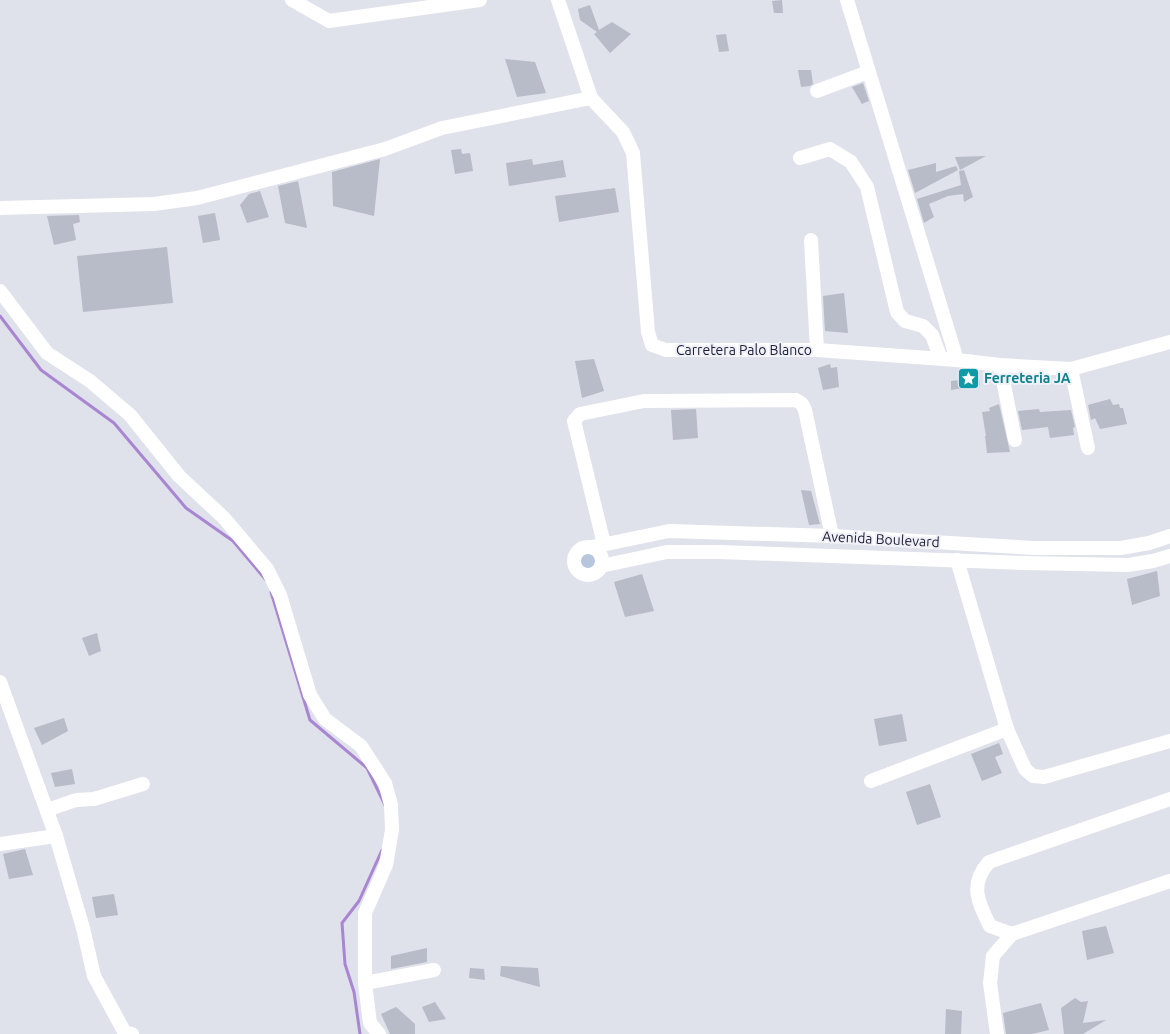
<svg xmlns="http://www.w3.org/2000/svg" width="1170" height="1034" font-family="Ubuntu,sans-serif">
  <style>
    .green { fill: #b7c6dc }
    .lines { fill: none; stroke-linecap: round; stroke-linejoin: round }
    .stream { stroke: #a986d1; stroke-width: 3 }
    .building { fill: #b8bbc8 }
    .minor { stroke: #fff; stroke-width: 14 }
    .labels { text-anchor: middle; stroke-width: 4; stroke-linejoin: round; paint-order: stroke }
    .street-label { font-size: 14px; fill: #21203b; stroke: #eff1f7 }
    .culture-label { font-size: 14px; font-weight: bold; fill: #0d838f; stroke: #eff1f7; text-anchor: start }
  </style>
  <rect width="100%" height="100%" fill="#dfe1eb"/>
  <circle class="green" cx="588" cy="561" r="11"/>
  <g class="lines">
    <g class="stream">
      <path d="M0 316 41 370 114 423 186 508 233 541 266 580"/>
      <path d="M271 592 310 720 367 768 385 805"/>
      <path d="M360 1034 354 992 345 964 342 923 359 901 382 850"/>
    </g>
  </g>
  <g class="building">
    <path d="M782 0 783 13H774L772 1Z"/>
    <path d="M590 5 599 30 612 22 631 34 610 53 594 34 597 32 580 20 578 9Z"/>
    <path d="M726 34 729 51 719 52 716 35Z"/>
    <path d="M505 59 535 62 546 93 517 97Z"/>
    <path d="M798 70H811L813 84 810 86 801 87Z"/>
    <path d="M863 83 869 101 862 104 852 87Z"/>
    <path d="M461 149 462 154 470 153 473 171 455 174 451 150Z"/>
    <path d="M986 156 960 170 955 157Z"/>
    <path d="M380 159 374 216 333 206 332 172Z"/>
    <path d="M532 159 533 165 563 160 566 177 509 186 506 163Z"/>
    <path d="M936 163V172L956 166 958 170 915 193 908 170Z"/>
    <path d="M964 170 973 197 964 202 963 194 948 196 929 204 934 217 924 223 917 199 961 185 959 171Z"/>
    <path d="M298 181 307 228 285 223 278 186Z"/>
    <path d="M615 188 619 212 559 222 555 196Z"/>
    <path d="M260 191 269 217 247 223 240 205 249 194Z"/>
    <path d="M215 213 220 240 203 243 198 216Z"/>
    <path d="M79 215 80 222 73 224 76 240 54 245 47 216Z"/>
    <path d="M167 247 173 303 83 312 77 256Z"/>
    <path d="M844 293 848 333 825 331 823 296Z"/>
    <path d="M594 359 604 391 582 398 575 361Z"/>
    <path d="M830 364 831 368 837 367 839 387 823 390 818 368Z"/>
    <path d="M979 378 980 385 951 390V381Z"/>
    <path d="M1110 399 1113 405 1119 404 1120 408H1123L1127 424 1100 429 1095 418 1091 420 1088 405Z"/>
    <path d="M999 404 1010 452 987 453 985 436H986L982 412 990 411 989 408Z"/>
    <path d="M696 409 698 438 673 440 671 410Z"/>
    <path d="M1039 409 1040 412 1071 410 1075 427 1073 428 1074 435 1050 438 1048 427 1022 430 1018 411Z"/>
    <path d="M801 490 811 491 820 524 809 525Z"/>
    <path d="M1157 571 1160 596 1132 605 1127 579Z"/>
    <path d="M642 574 654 611 625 617 614 582Z"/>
    <path d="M97 633 101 651 89 656 82 638Z"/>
    <path d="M902 714 907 741 879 746 874 719Z"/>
    <path d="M64 718 68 731 42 745 34 728Z"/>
    <path d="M999 743 1003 754 995 757 1002 773 982 781 971 754Z"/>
    <path d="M72 769 75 784 55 787 51 773Z"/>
    <path d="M930 784 941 817 917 825 906 792Z"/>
    <path d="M25 849 33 875 9 879 3 854Z"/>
    <path d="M114 894 118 915 96 918 92 897Z"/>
    <path d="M1106 926 1114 953 1087 960 1082 931Z"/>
    <path d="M427 948V962L391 969V956Z"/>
    <path d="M501 966 538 968 540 987 500 976Z"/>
    <path d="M470 968 484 969 485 980 469 978Z"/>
    <path d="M1075 998 1081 1002 1088 1001 1083 1023 1106 1020 1083 1034H1064L1061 1008Z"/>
    <path d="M435 1002 446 1019 429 1022 422 1007Z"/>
    <path d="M1041 1003 1049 1030 1032 1034H1006L1003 1013Z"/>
    <path d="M396 1007 415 1024V1034H390L381 1014Z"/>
    <path d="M946 1009 962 1011 961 1034H945Z"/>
  </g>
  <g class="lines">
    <g class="minor">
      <path d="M292 0 329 21 480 0"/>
      <path d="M558 0 591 98 623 132 633 153 648 332 652 345 666 350H817L957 360 1000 365 1071 369 1170 342"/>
      <path d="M847 0 957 360"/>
      <path d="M817 91 868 72"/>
      <path d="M800 158 830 149 851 162 867 187 897 312 905 321 923 326 932 335 941 359"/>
      <path d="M0 208 154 204 197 198 385 149 442 128 591 98"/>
      <path d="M811 240 817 350"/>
      <path d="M0 291 47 353 90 381 130 415 179 476 224 518 267 569 280 595 310 695 325 719 361 746 385 783 391 805 392 830 386 865 365 913V983L370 1023 379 1034"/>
      <path d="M1000 365 1015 440"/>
      <path d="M1071 369 1088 448"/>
      <path d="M604 544 574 421 580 414 644 401 796 400 802 404 805 410 832 536"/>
      <circle cx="588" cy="561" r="14"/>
      <path d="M592 547 669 531 832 536 1033 548H1121L1149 543 1170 536"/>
      <path d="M957 560 1007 729 1025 769 1033 776 1044 777 1170 741"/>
      <path d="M601 566 667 552H719L1024 563 1128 565 1153 561 1170 556"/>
      <path d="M0 682 56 836 83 928 94 976 125 1033 132 1034"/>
      <path d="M871 781 1007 729"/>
      <path d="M47 810 76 800 94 799 143 784"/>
      <path d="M0 844 56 836"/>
      <path d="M1012 934 990 926C978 903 969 884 989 862L1170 799"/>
      <path d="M365 983 434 970"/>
      <path d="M997 1034 990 983 993 956 1012 934 1170 881"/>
    </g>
  </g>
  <defs>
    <symbol id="sight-square" viewBox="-11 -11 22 22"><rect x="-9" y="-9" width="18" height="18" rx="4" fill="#0f9aa8" stroke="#eff1f7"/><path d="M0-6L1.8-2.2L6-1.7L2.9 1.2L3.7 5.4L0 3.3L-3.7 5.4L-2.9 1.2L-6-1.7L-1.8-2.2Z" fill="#fff"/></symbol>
  </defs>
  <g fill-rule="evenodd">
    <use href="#sight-square" x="956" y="366" width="25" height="25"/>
  </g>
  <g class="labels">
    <g class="street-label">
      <text x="744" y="355">Carretera Palo Blanco</text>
      <text transform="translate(881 539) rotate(3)" y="5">Avenida Boulevard</text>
    </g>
    <g class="culture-label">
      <text x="984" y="383">Ferreteria JA</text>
    </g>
  </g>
</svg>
